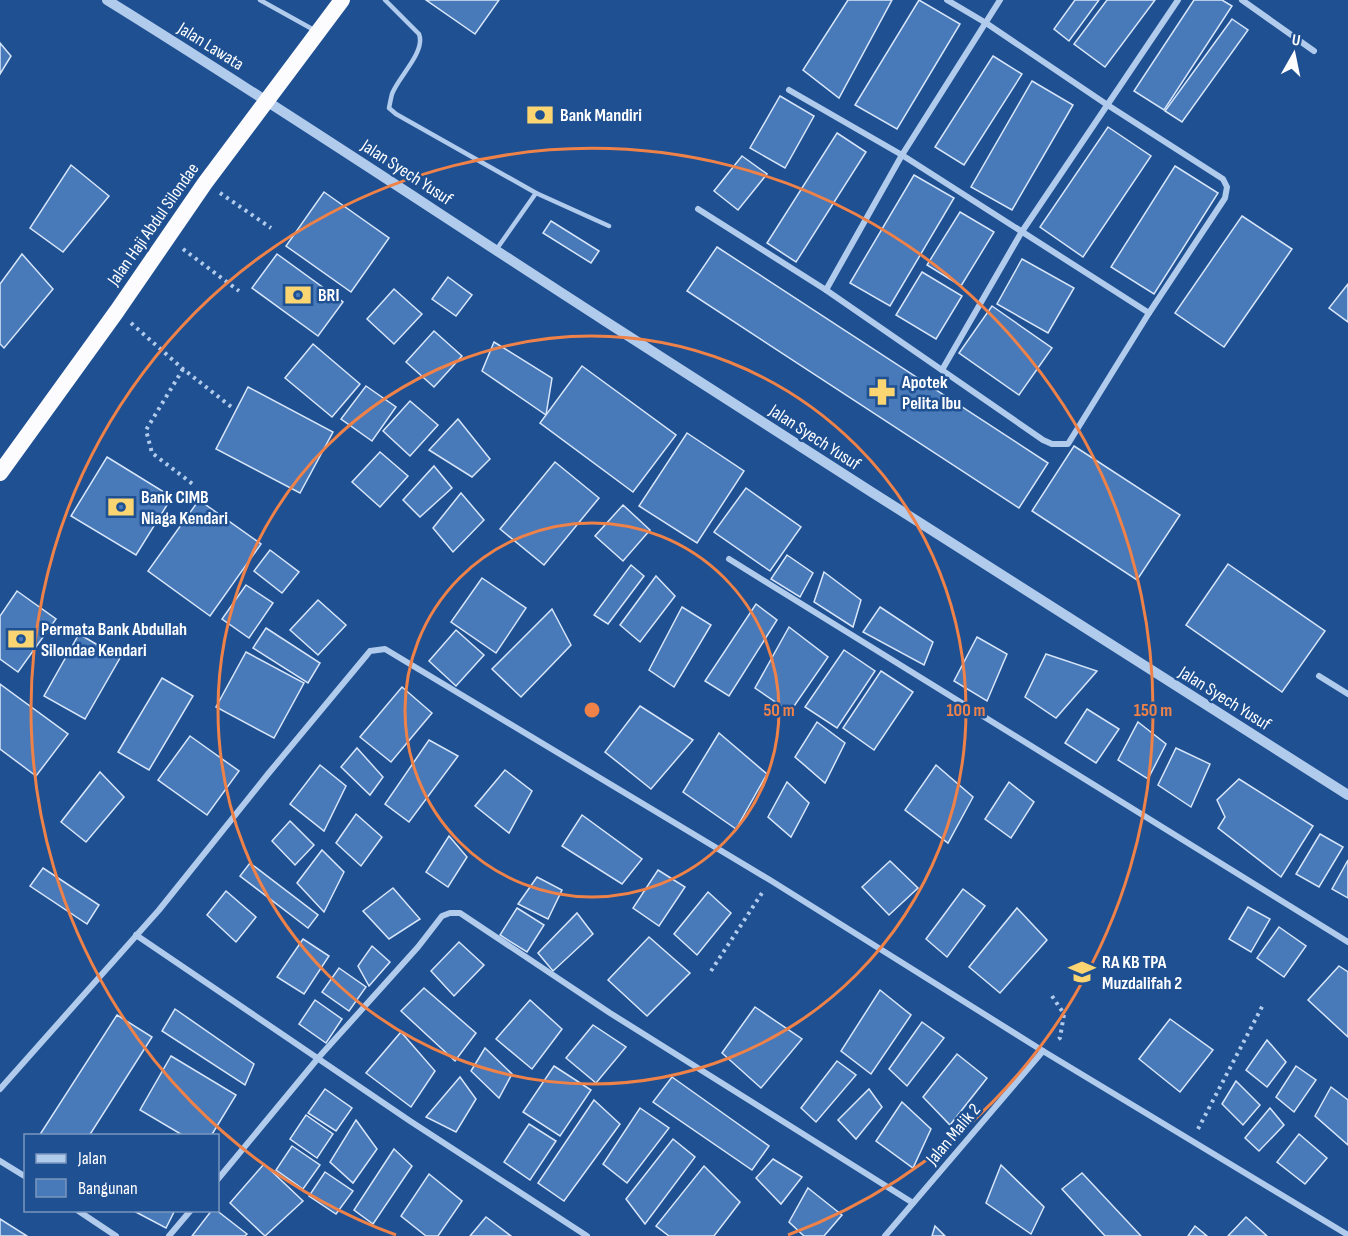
<svg xmlns="http://www.w3.org/2000/svg" width="1348" height="1236" font-family="'Sofia Sans Condensed',sans-serif">
  <style>
    .building { fill: #4879b9; stroke: #d7e6fa; stroke-width: 1.5 }
    .lines { fill: none; stroke-linecap: round; stroke-linejoin: round }
    .path { stroke: #b1cbed; stroke-width: 4; stroke-dasharray: 3 4.5; stroke-linecap: butt }
    .service { stroke: #b1cbed; stroke-width: 4.5 }
    .minor { stroke: #b1cbed; stroke-width: 6 }
    .tertiary { stroke: #b1cbed; stroke-width: 10 }
    .trunk { stroke: #fcfcff; stroke-width: 16 }
    .ring { fill: none; stroke: #ee8249; stroke-width: 3 }
    .labels { text-anchor: middle; stroke-width: 5; stroke-linejoin: round; paint-order: stroke }
    .street-label { font-size: 18px; fill: #fff; stroke: #1f5092 }
    .poi-label { font-size: 18px; font-weight: bold; fill: #fff; stroke: #1f5092; text-anchor: start }
    .centre { fill: #ee8249; stroke: #1f5092; stroke-width: 3 }
    .ring-label { font-size: 18px; text-anchor: middle; font-weight: bold; fill: #ee8249; stroke: #1f5092; stroke-width: 5; stroke-linejoin: round; paint-order: stroke }
  </style>
  <rect width="100%" height="100%" fill="#1f5092"/>
  <g class="building">
    <path d="M426 0H499L475 34Z"/>
    <path d="M848 0H892L839 98 803 70Z"/>
    <path d="M919 0 960 24 897 129 855 105Z"/>
    <path d="M1075 0H1099L1069 41 1054 29Z"/>
    <path d="M1107 0H1155L1105 67 1074 44Z"/>
    <path d="M1194 0H1222L1232 6 1164 110 1134 91Z"/>
    <path d="M1232 19 1248 30 1182 122 1165 111Z"/>
    <path d="M0 43 11 56 0 74Z"/>
    <path d="M993 56 1022 74 964 165 935 147Z"/>
    <path d="M1032 81 1073 105 1012 210 971 187Z"/>
    <path d="M780 96 814 116 785 168 750 148Z"/>
    <path d="M1108 127 1151 156 1083 257 1040 227Z"/>
    <path d="M837 133 866 152 796 262 767 243Z"/>
    <path d="M742 156 767 174 738 210 714 191Z"/>
    <path d="M71 165 109 196 63 252 30 228Z"/>
    <path d="M1175 166 1218 193 1154 294 1111 267Z"/>
    <path d="M914 175 954 198 890 306 850 283Z"/>
    <path d="M324 192 389 238 351 292 286 246Z"/>
    <path d="M960 212 994 232 961 286 927 265Z"/>
    <path d="M1242 216 1292 249 1224 347 1175 313Z"/>
    <path d="M551 221 599 251 591 263 543 233Z"/>
    <path d="M717 247 1048 463 1019 508 687 291Z"/>
    <path d="M22 254 53 289 4 348 0 344V284Z"/>
    <path d="M277 254 343 302 318 336 252 288Z"/>
    <path d="M1022 259 1074 288 1048 333 997 304Z"/>
    <path d="M922 272 962 296 936 339 896 315Z"/>
    <path d="M448 277 472 295 456 316 432 299Z"/>
    <path d="M1348 284V322L1329 308Z"/>
    <path d="M394 289 422 314 394 344 367 319Z"/>
    <path d="M992 306 1052 348 1019 395 959 353Z"/>
    <path d="M434 331 462 356 434 387 406 362Z"/>
    <path d="M494 342 552 378 546 415 482 371Z"/>
    <path d="M313 344 360 384 332 417 285 378Z"/>
    <path d="M582 366 676 435 633 492 540 423Z"/>
    <path d="M366 386 396 407 372 441 341 419Z"/>
    <path d="M248 387 333 432 300 493 216 449Z"/>
    <path d="M410 401 438 425 410 456 383 431Z"/>
    <path d="M458 419 490 459 472 477 429 450Z"/>
    <path d="M687 433 744 471 697 543 639 506Z"/>
    <path d="M1074 446 1180 515 1137 580 1032 511Z"/>
    <path d="M380 452 408 476 380 507 352 482Z"/>
    <path d="M107 457 172 497 136 555 71 516Z"/>
    <path d="M555 462 599 498 544 565 500 529Z"/>
    <path d="M434 466 452 488 420 517 403 500Z"/>
    <path d="M746 488 801 527 770 571 714 532Z"/>
    <path d="M461 493 484 520 453 552 433 528Z"/>
    <path d="M199 500 261 544 210 616 148 571Z"/>
    <path d="M623 505 650 530 623 561 595 536Z"/>
    <path d="M270 550 299 572 282 593 254 571Z"/>
    <path d="M787 555 813 573 800 597 771 579Z"/>
    <path d="M1228 564 1325 631 1282 692 1186 625Z"/>
    <path d="M631 565 644 576 608 624 594 615Z"/>
    <path d="M824 572 861 600 853 627 814 602Z"/>
    <path d="M656 576 675 596 640 642 620 625Z"/>
    <path d="M482 578 526 608 496 653 451 622Z"/>
    <path d="M246 585 273 603 249 638 222 619Z"/>
    <path d="M17 591 56 619 18 672 0 659V616Z"/>
    <path d="M318 600 346 625 318 655 290 630Z"/>
    <path d="M756 604 777 620 729 696 705 681Z"/>
    <path d="M682 607 711 625 674 687 649 670Z"/>
    <path d="M880 607 933 642 924 665 863 632Z"/>
    <path d="M552 609 571 645 521 697 492 669Z"/>
    <path d="M789 627 828 657 790 712 755 688Z"/>
    <path d="M266 628 320 663 308 683 253 648Z"/>
    <path d="M456 630 484 655 456 686 429 661Z"/>
    <path d="M79 634 120 658 85 719 44 696Z"/>
    <path d="M977 637 1007 654 987 701 954 681Z"/>
    <path d="M844 650 875 671 837 728 805 707Z"/>
    <path d="M246 652 304 683 274 738 216 707Z"/>
    <path d="M1046 654 1097 671 1056 718 1025 697Z"/>
    <path d="M881 671 913 692 874 750 843 728Z"/>
    <path d="M162 678 193 696 149 770 118 752Z"/>
    <path d="M0 684 68 734 36 776 0 749Z"/>
    <path d="M402 687 432 713 391 762 360 737Z"/>
    <path d="M640 706 693 740 651 789 605 752Z"/>
    <path d="M1087 709 1119 729 1096 763 1065 743Z"/>
    <path d="M817 722 845 743 825 783 795 757Z"/>
    <path d="M1138 722 1166 744 1148 779 1118 760Z"/>
    <path d="M719 733 767 774 736 829 683 792Z"/>
    <path d="M190 736 239 771 207 815 158 780Z"/>
    <path d="M429 740 458 756 409 822 385 804Z"/>
    <path d="M357 748 383 777 370 795 341 767Z"/>
    <path d="M1176 748 1210 764 1191 807 1158 785Z"/>
    <path d="M320 765 346 786 324 831 290 804Z"/>
    <path d="M936 765 973 797 948 843 905 810Z"/>
    <path d="M505 770 532 791 509 833 475 806Z"/>
    <path d="M100 772 124 797 86 842 61 822Z"/>
    <path d="M1239 779 1313 826 1281 877 1218 828 1225 817 1217 800Z"/>
    <path d="M787 782 809 803 791 837 768 817Z"/>
    <path d="M1009 782 1034 802 1011 838 985 819Z"/>
    <path d="M356 814 382 837 361 866 336 843Z"/>
    <path d="M582 815 642 859 622 884 562 846Z"/>
    <path d="M290 821 314 845 295 865 272 841Z"/>
    <path d="M1320 834 1343 847 1319 887 1296 874Z"/>
    <path d="M449 836 467 857 448 887 426 872Z"/>
    <path d="M322 850 344 872 324 912 297 883Z"/>
    <path d="M1348 860V898L1332 889Z"/>
    <path d="M890 861 918 888 889 915 862 887Z"/>
    <path d="M250 863 318 915 308 928 240 876Z"/>
    <path d="M43 868 99 905 87 924 30 886Z"/>
    <path d="M658 870 685 887 659 926 633 908Z"/>
    <path d="M537 877 562 890 548 919 518 904Z"/>
    <path d="M393 888 420 919 389 939 363 911Z"/>
    <path d="M963 889 985 906 947 957 926 939Z"/>
    <path d="M226 891 256 917 236 942 207 915Z"/>
    <path d="M708 892 731 913 697 955 674 934Z"/>
    <path d="M1248 907 1270 919 1251 952 1229 939Z"/>
    <path d="M517 908 544 925 527 952 500 935Z"/>
    <path d="M1017 908 1047 940 1000 993 969 967Z"/>
    <path d="M577 913 593 934 553 971 538 953Z"/>
    <path d="M1279 927 1306 946 1284 977 1257 958Z"/>
    <path d="M649 937 690 973 647 1016 608 980Z"/>
    <path d="M303 939 329 956 304 994 277 977Z"/>
    <path d="M459 942 484 965 454 996 431 971Z"/>
    <path d="M372 946 390 962 369 986 358 966Z"/>
    <path d="M1339 966 1348 972V1037L1308 1000Z"/>
    <path d="M339 968 366 987 349 1011 322 992Z"/>
    <path d="M424 988 476 1033 455 1061 401 1011Z"/>
    <path d="M880 990 911 1015 871 1074 841 1051Z"/>
    <path d="M315 1000 342 1019 326 1043 299 1024Z"/>
    <path d="M530 1000 562 1029 532 1069 496 1039Z"/>
    <path d="M755 1007 802 1039 761 1088 722 1053Z"/>
    <path d="M175 1009 254 1064 245 1085 162 1031Z"/>
    <path d="M117 1015 152 1037 89 1136H39Z"/>
    <path d="M1170 1019 1213 1050 1180 1092 1139 1059Z"/>
    <path d="M922 1022 944 1038 907 1086 889 1069Z"/>
    <path d="M593 1025 626 1047 596 1083 566 1058Z"/>
    <path d="M401 1032 435 1071 411 1107 366 1073Z"/>
    <path d="M1267 1040 1286 1062 1267 1087 1246 1070Z"/>
    <path d="M485 1048 512 1074 499 1098 471 1071Z"/>
    <path d="M957 1054 987 1078 950 1125 923 1097Z"/>
    <path d="M171 1056 236 1095 211 1136H184L140 1110Z"/>
    <path d="M837 1061 856 1075 816 1122 801 1108Z"/>
    <path d="M554 1066 591 1090 560 1136 523 1112Z"/>
    <path d="M1296 1066 1316 1080 1294 1112 1276 1097Z"/>
    <path d="M460 1077 476 1099 456 1132 426 1117Z"/>
    <path d="M672 1077 769 1146 752 1170 653 1102Z"/>
    <path d="M1236 1081 1260 1105 1243 1125 1222 1104Z"/>
    <path d="M1331 1087 1348 1100V1145L1315 1116Z"/>
    <path d="M325 1089 352 1108 336 1131 308 1113Z"/>
    <path d="M869 1089 882 1107 856 1139 838 1120Z"/>
    <path d="M594 1100 620 1124 564 1201 538 1183Z"/>
    <path d="M902 1102 931 1129 913 1168 876 1141Z"/>
    <path d="M640 1108 669 1128 627 1183 603 1164Z"/>
    <path d="M1270 1108 1284 1125 1259 1151 1245 1138Z"/>
    <path d="M306 1115 333 1134 317 1158 290 1139Z"/>
    <path d="M356 1120 377 1149 353 1183 330 1162Z"/>
    <path d="M529 1124 556 1141 530 1180 504 1162Z"/>
    <path d="M1299 1134 1327 1158 1305 1184 1277 1162Z"/>
    <path d="M673 1139 695 1157 645 1224 626 1199Z"/>
    <path d="M292 1146 320 1165 303 1189 276 1170Z"/>
    <path d="M394 1149 412 1166 373 1224 354 1210Z"/>
    <path d="M773 1159 802 1177 781 1204 756 1178Z"/>
    <path d="M264 1164 303 1201 265 1236 230 1203Z"/>
    <path d="M1001 1165 1044 1207 1031 1234 986 1203Z"/>
    <path d="M704 1166 740 1202 714 1236H669L656 1226Z"/>
    <path d="M325 1172 353 1191 336 1214 309 1196Z"/>
    <path d="M1082 1173 1141 1236H1105L1062 1189Z"/>
    <path d="M429 1174 462 1201 438 1236H426L401 1216Z"/>
    <path d="M808 1188 842 1215 824 1236H804L789 1222Z"/>
    <path d="M132 1210H175L166 1228Z"/>
    <path d="M212 1210H216L247 1234 245 1236H192Z"/>
    <path d="M486 1217 511 1236H470Z"/>
    <path d="M1246 1217 1267 1236H1228Z"/>
    <path d="M0 1219 27 1236H0Z"/>
    <path d="M935 1226 945 1236H932Z"/>
    <path d="M1195 1226 1207 1236H1188Z"/>
  </g>
  <g class="lines">
    <g class="path">
      <path d="M220 193 271 228"/>
      <path d="M183 249 239 291"/>
      <path d="M131 323 183 369 234 409"/>
      <path d="M183 369 146 430 152 453 194 485"/>
      <path d="M711 971 762 893"/>
      <path d="M1052 996 1064 1014 1060 1038 1056 1041"/>
      <path d="M1198 1129 1264 1003"/>
    </g>
    <g class="service">
      <path d="M260 0 314 30"/>
      <path d="M385 0 419 34C426 52 398 77 392 94 391 98 390 103 389 108L396 114 536 193 609 226"/>
      <path d="M496 250 536 193"/>
    </g>
    <g class="minor">
      <path d="M1242 0 1314 51"/>
      <path d="M789 90 902 155 1149 313"/>
      <path d="M698 209 826 290 1043 440 1052 444H1068L1149 313 1225 198 1227 187 1223 179 1106 104 986 23 947 0"/>
      <path d="M826 290 902 155 1000 0"/>
      <path d="M942 370 1021 233 1178 0"/>
      <path d="M729 559 1348 942"/>
      <path d="M1319 676 1348 694"/>
      <path d="M136 935 410 1121 587 1236"/>
      <path d="M0 1089 159 910 268 774 366 656 370 651 385 649 770 880 1043 1051 1348 1235"/>
      <path d="M0 1161 26 1177"/>
      <path d="M218 1179 319 1057 418 947 442 916 450 913H460L610 1013 913 1203"/>
      <path d="M77 1210 116 1236"/>
      <path d="M169 1236 191 1210"/>
      <path d="M885 1236 1043 1051"/>
    </g>
    <path class="tertiary" d="M107 0C275 104 439 214 605 321 852 480 1100 638 1348 795"/>
    <path class="trunk" d="M0 473 117 311 205 183 342 0"/>
  </g>
  <g class="ring">
    <circle cx="592" cy="710" r="187"/>
    <circle cx="592" cy="710" r="374"/>
    <path d="M396 1235A561 561 0 1 1 788 1235"/>
  </g>
  <defs>
    <symbol id="bank-bare" viewBox="-9 -9 18 18"><path d="M-6-4H6V4H-6ZM0-2.3a2.3 2.3 0 1 0 0 4.6a2.3 2.3 0 1 0 0-4.6Z" fill="#fbd571" stroke="#1f5092" stroke-width="2.5" paint-order="stroke"/></symbol>
    <symbol id="pharmacy-bare" viewBox="-9 -9 18 18"><path d="M-2-6h4v4h4v4h-4v4h-4v-4h-4v-4h4Z" fill="#fbd571" stroke="#1f5092" stroke-width="2.5" paint-order="stroke"/></symbol>
    <symbol id="school-bare" viewBox="-9 -9 18 18"><path d="M0-5L7-2L0 1L-7-2ZM-4 1L0 2.5L4 1V4Q0 6-4 4Z" fill="#fbd571" stroke="#1f5092" stroke-width="2.5" paint-order="stroke"/></symbol>
  </defs>
  <g fill-rule="evenodd">
    <use href="#bank-bare" x="521" y="96" width="38" height="38"/>
    <use href="#bank-bare" x="279" y="276" width="38" height="38"/>
    <use href="#pharmacy-bare" x="863" y="373" width="38" height="38"/>
    <use href="#bank-bare" x="102" y="488" width="38" height="38"/>
    <use href="#bank-bare" x="2" y="620" width="38" height="38"/>
    <use href="#school-bare" x="1063" y="953" width="38" height="38"/>
  </g>
  <g class="labels">
    <g class="street-label">
      <text transform="translate(211 46) rotate(32)" y="6">Jalan Lawata</text>
      <text transform="translate(407 172) rotate(33)" y="6">Jalan Syech Yusuf</text>
      <text transform="translate(153 224) rotate(-55)" y="6">Jalan Haji Abdul Silondae</text>
      <text transform="translate(815 437) rotate(33)" y="6">Jalan Syech Yusuf</text>
      <text transform="translate(1225 698) rotate(32)" y="6">Jalan Syech Yusuf</text>
      <text transform="translate(953 1134) rotate(-50)" y="6">Jalan Malik 2</text>
    </g>
    <g class="poi-label">
      <text x="560" y="121">Bank Mandiri</text>
      <text x="318" y="301">BRI</text>
      <text x="902" y="388">Apotek<tspan x="902" dy="21">Pelita Ibu</tspan></text>
      <text x="141" y="503">Bank CIMB<tspan x="141" dy="21">Niaga Kendari</tspan></text>
      <text x="41" y="635">Permata Bank Abdullah<tspan x="41" dy="21">Silondae Kendari</tspan></text>
      <text x="1102" y="968">RA KB TPA<tspan x="1102" dy="21">Muzdalifah 2</tspan></text>
    </g>
  </g>
  <circle cx="592" cy="710" r="9" class="centre"/>
  <g class="ring-label">
    <text x="779" y="716">50 m</text>
    <text x="966" y="716">100 m</text>
    <text x="1153" y="716">150 m</text>
  </g>
  <rect x="24" y="1134" width="195" height="78" fill="#1f5092" stroke="#7996be" stroke-width="1.5"/>
  <rect x="36" y="1154" width="30" height="9" fill="#b1cbed" stroke="#7996be" stroke-width="1.5"/>
  <text x="78" y="1164" font-size="18" fill="#ffffff">Jalan</text>
  <rect x="36" y="1179" width="30" height="18" fill="#4879b9" stroke="#7996be" stroke-width="1.5"/>
  <text x="78" y="1194" font-size="18" fill="#ffffff">Bangunan</text>
  <g transform="translate(1294 54) rotate(9)" stroke="#1f5092" stroke-width="4.5" paint-order="stroke">
  <path d="M0-4.5L10 22L0 15L-10 22Z" fill="#ffffff"/>
  <text y="-9" font-size="16" font-weight="bold" text-anchor="middle" fill="#ffffff">U</text>
  </g>
</svg>
